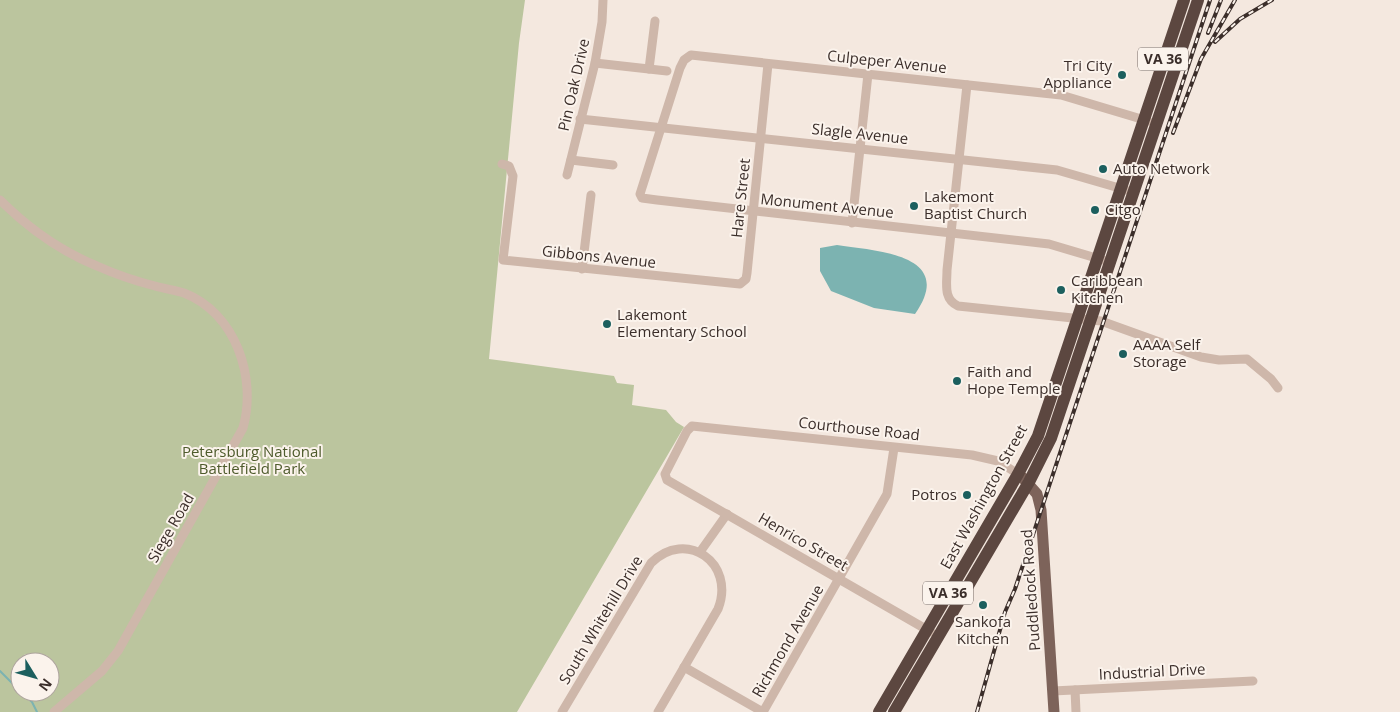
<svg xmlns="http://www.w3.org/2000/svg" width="1400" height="712" font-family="'Open Sans',sans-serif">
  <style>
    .green { fill: #bbc59e; fill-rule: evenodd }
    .water { fill: #7cb3b1 }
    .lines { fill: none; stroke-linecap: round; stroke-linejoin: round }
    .stream { stroke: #7cb3b1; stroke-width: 2 }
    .minor { stroke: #ceb7aa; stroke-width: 9 }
    .major { stroke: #7d635a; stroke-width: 11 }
    .highway { stroke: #5c4740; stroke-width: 12 }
    .rail-casing { stroke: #3b2e2a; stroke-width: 4 }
    .rail { stroke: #fbf3ec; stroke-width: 2; stroke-dasharray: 5.5; stroke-linecap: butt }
    .poi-dot { fill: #1c5f5e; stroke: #fbf3ec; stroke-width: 2 }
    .labels { text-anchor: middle; stroke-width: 4; stroke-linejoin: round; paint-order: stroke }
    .shield { fill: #fbf3ec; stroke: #756964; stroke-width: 1 }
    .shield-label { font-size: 14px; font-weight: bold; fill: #3b2e2a }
    .street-label { font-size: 15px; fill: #3b2e2a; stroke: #fbf3ec }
    .poi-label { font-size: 15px; fill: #3b2e2a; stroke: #fbf3ec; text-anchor: start }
    .park-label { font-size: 15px; fill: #4e5b2c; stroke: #fbf3ec }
  </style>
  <rect width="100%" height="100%" fill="#f4e8df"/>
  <path class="green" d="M0 0H525L519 43 489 359 614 376 617 383 634 385 632 405 666 410 676 422 684 427 517 712H0ZM20 662H50V692H20Z"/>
  <path class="water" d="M837 245C876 251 957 254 915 314L874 308 831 291 820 271V248Z"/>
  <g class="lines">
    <g class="stream">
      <path d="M0 671 20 691"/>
      <path d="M21 692 32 702 37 712"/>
    </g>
    <g class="minor">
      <path d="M595 63 649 69 655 21"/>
      <path d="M649 69 667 71"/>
      <path d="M967 85 947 270C947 284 943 299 958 306L1101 321 1201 357 1219 360 1247 359 1271 379 1278 388"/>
      <path d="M580 119 1057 170 1126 190"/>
      <path d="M571 160 613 165"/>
      <path d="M502 164 509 166 513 176 503 260 740 284 746 279 747 273 768 64"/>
      <path d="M567 175 595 63 602 22 603 0"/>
      <path d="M0 200C28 228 60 251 97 266 115 274 135 281 155 286 165 289 175 290 184 293 236 313 257 378 243 428L118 651 102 671 54 712"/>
      <path d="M852 223 868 74"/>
      <path d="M1103 260 1049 244 657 200 642 198 640 194 680 68 684 60 691 55 1061 95 1148 121"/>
      <path d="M582 269 591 195"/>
      <path d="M700 552 727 514"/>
      <path d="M931 632 667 480 665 474 687 431 692 426 972 455 998 461 1018 474"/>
      <path d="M684 667 763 712"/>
      <path d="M1075 690 1076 712"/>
      <path d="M1053 691 1253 681"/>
      <path d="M562 712 651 563C686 528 736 563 718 609L658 712"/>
      <path d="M763 712 887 494 894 448"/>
    </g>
    <path class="major" d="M1022 477 1037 494 1041 510 1054 712"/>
    <g class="highway">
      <path d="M879 712 1018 474 1038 436 1184 0"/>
      <path d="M894 712 1029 482 1051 438 1198 0"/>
    </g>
    <defs>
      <g id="rail">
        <path d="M1208 33 1221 0"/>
        <path d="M1215 42 1240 19 1272 0"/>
        <path d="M1173 133 1201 59 1235 0"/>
        <path d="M977 712 1005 612 1015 589 1210 0"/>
      </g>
    </defs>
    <use href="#rail" class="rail-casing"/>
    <use href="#rail" class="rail"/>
  </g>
  <g class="poi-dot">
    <circle cx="1122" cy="75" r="5"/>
    <circle cx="1103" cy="169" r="5"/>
    <circle cx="914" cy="206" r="5"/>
    <circle cx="1095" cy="210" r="5"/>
    <circle cx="1061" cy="290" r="5"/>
    <circle cx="607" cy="324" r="5"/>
    <circle cx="1123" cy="354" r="5"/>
    <circle cx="957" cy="381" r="5"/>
    <circle cx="967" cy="495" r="5"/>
    <circle cx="983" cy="605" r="5"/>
  </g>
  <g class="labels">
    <g class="shield">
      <rect x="1138" y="47.5" width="50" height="23" rx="4"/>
      <rect x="923" y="581.5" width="50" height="23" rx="4"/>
    </g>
    <g class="shield-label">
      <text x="1163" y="64">VA 36</text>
      <text x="948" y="598">VA 36</text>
    </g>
    <g class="street-label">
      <text transform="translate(887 62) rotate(6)" y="5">Culpeper Avenue</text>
      <text transform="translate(574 85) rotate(-77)" y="5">Pin Oak Drive</text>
      <text transform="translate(860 134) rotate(6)" y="5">Slagle Avenue</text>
      <text transform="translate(741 198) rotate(-84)" y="5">Hare Street</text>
      <text transform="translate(827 206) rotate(6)" y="5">Monument Avenue</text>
      <text transform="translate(599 257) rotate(6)" y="5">Gibbons Avenue</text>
      <text transform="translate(859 429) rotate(6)" y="5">Courthouse Road</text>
      <text transform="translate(984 497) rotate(-61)" y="5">East Washington Street</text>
      <text transform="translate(171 528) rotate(-60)" y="5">Siege Road</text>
      <text transform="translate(803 542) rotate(30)" y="5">Henrico Street</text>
      <text transform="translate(1031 590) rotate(-94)" y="5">Puddledock Road</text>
      <text transform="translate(601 620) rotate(-59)" y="5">South Whitehill Drive</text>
      <text transform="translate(788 641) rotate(-60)" y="5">Richmond Avenue</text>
      <text transform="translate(1152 672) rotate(-3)" y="5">Industrial Drive</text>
    </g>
    <g class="poi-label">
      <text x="1112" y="71" text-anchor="end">Tri City<tspan x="1112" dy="17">Appliance</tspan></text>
      <text x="1113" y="174">Auto Network</text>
      <text x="924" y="202">Lakemont<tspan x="924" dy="17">Baptist Church</tspan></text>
      <text x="1105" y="215">Citgo</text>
      <text x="1071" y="286">Caribbean<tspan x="1071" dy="17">Kitchen</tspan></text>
      <text x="617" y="320">Lakemont<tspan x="617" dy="17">Elementary School</tspan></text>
      <text x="1133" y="350">AAAA Self<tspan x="1133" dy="17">Storage</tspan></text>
      <text x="967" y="377">Faith and<tspan x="967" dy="17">Hope Temple</tspan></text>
      <text x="957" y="500" text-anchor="end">Potros</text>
      <text x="983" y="627" text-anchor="middle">Sankofa<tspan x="983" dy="17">Kitchen</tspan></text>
    </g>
    <g class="park-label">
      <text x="252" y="457">Petersburg National<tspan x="252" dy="17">Battlefield Park</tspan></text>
    </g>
  </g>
  <g transform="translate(35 677) rotate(127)"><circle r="24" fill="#fbf3ec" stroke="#aea49e"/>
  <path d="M0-4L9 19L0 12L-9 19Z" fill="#1c5f5e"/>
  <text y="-8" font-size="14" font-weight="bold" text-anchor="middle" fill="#3b2e2a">N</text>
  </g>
</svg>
